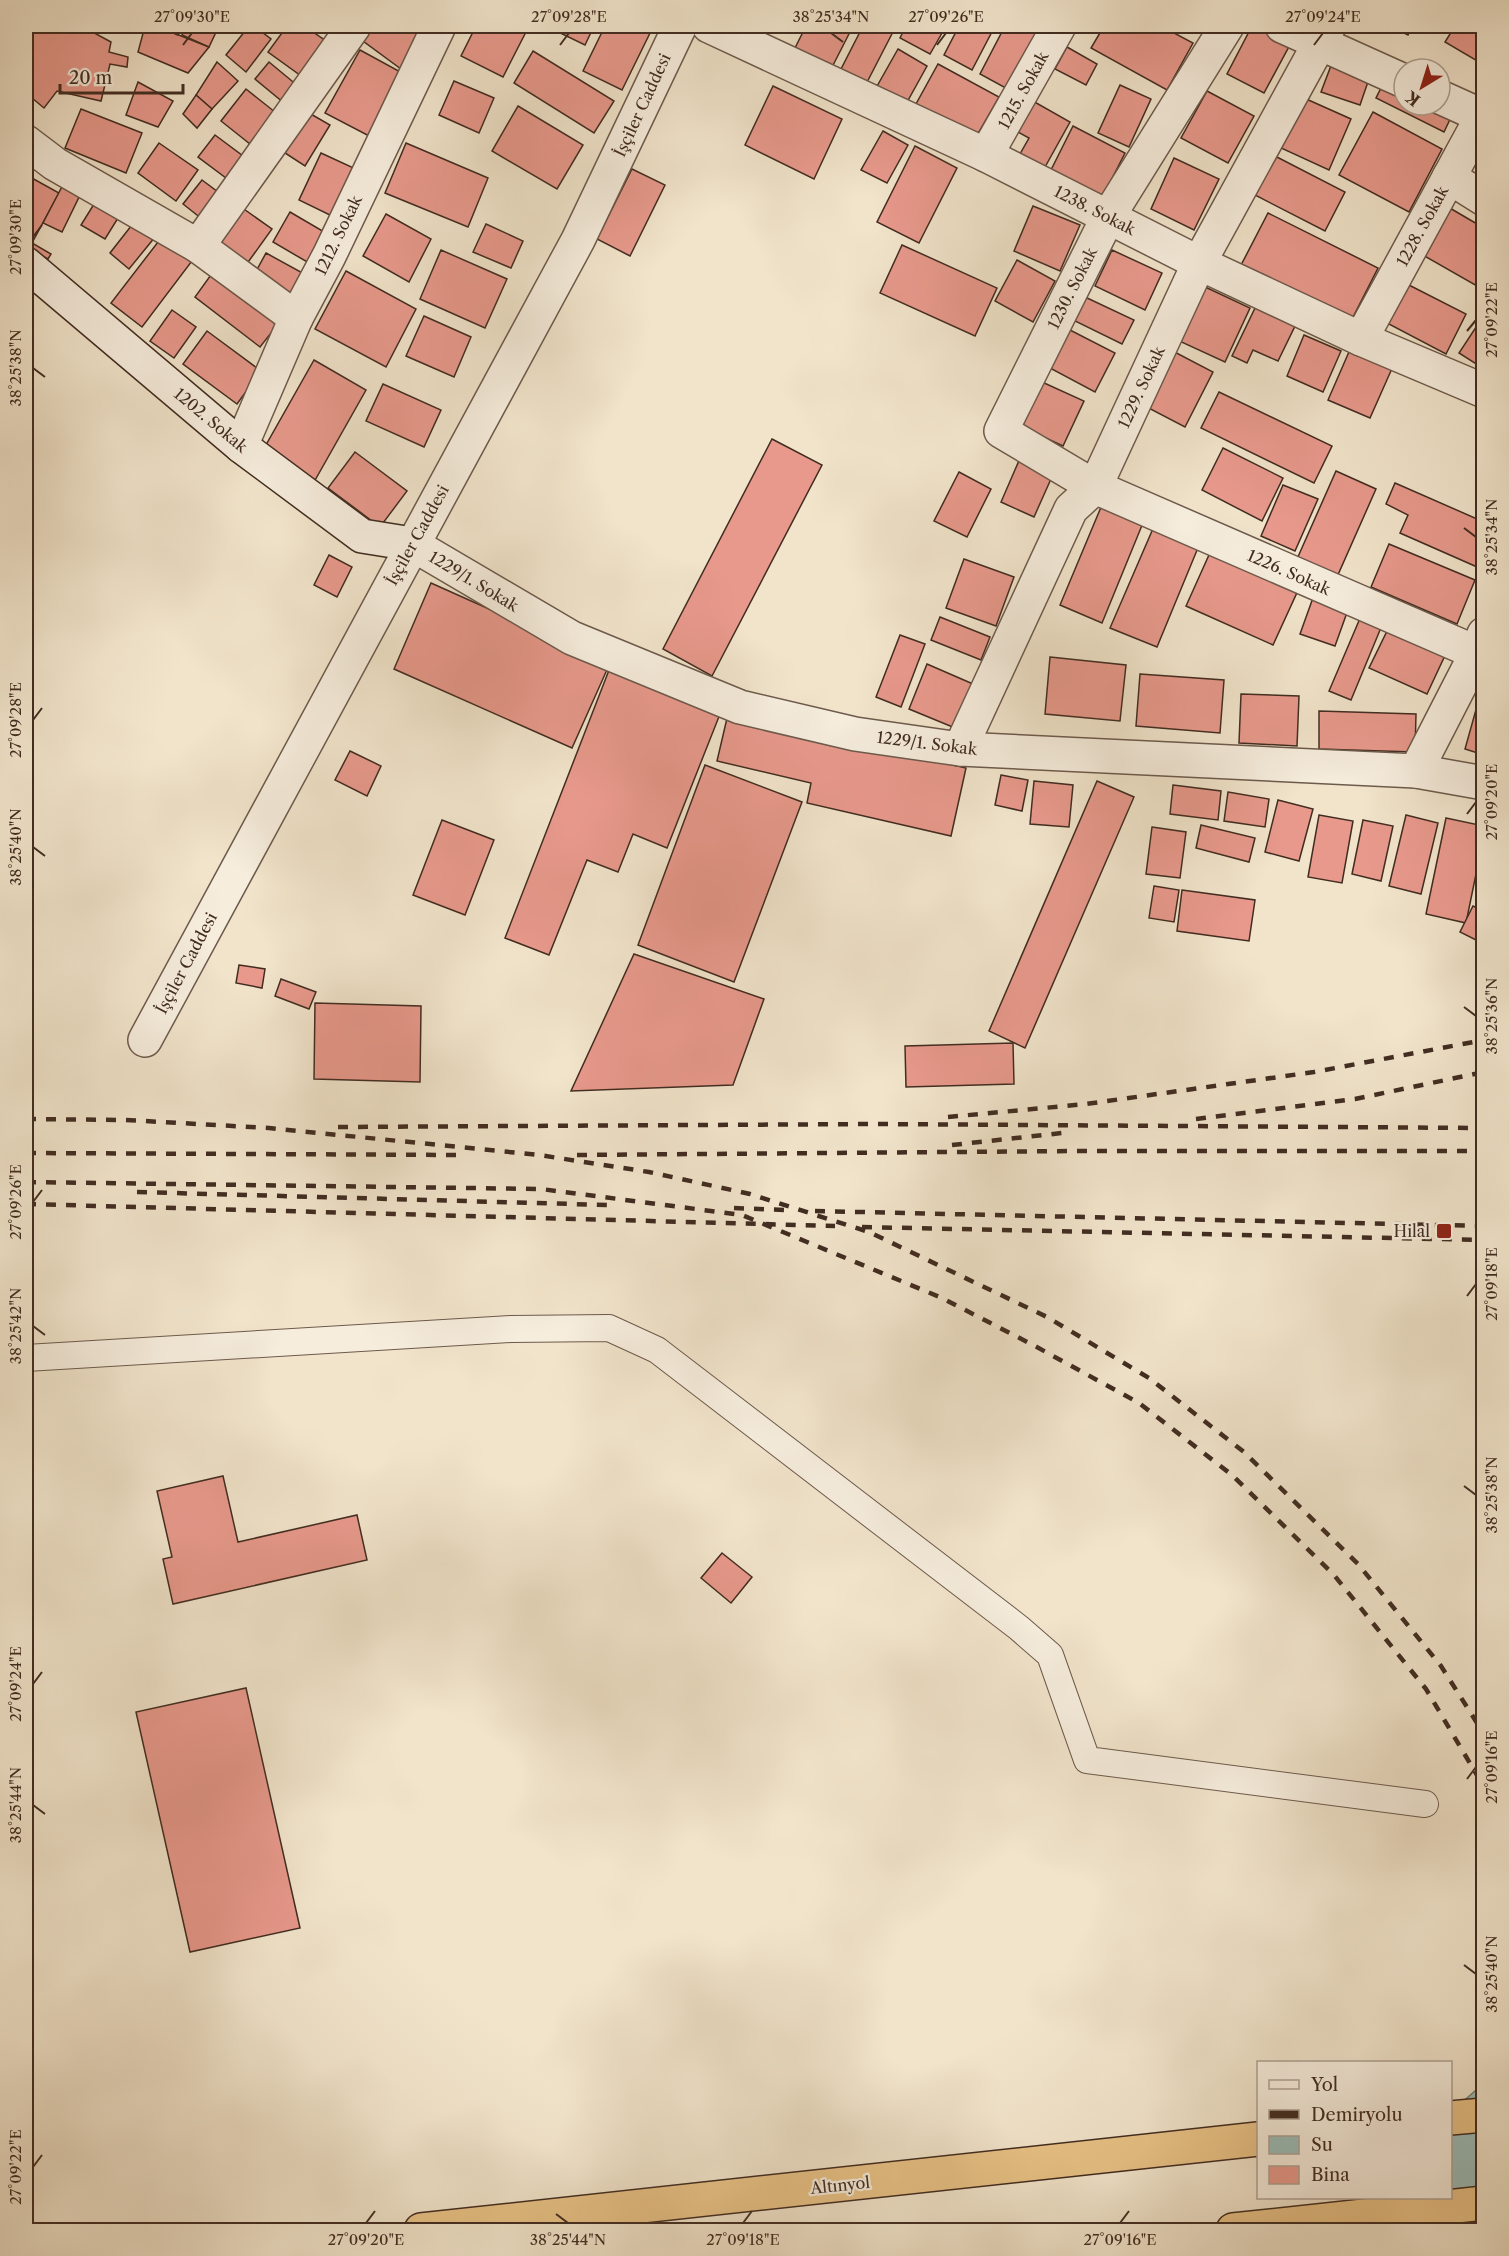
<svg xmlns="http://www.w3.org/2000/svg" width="1509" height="2256" font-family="'Libre Caslon Text',serif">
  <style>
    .water { fill: #9bbeba; stroke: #77847d; stroke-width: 1.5 }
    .building { fill: #e8998c; stroke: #412c21; stroke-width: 1.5 }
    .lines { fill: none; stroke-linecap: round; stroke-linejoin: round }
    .lane-casing { stroke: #6d5a4c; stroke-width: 28 }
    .street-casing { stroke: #6d5a4c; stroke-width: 36 }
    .secondary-casing { stroke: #412c21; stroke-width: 36 }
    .highway-casing { stroke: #412c21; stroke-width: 36 }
    .lane { stroke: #f6eddd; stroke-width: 26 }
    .street { stroke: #f6eddd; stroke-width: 33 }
    .secondary { stroke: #f6eddd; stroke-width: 33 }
    .highway { stroke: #e8c286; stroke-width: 33 }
    .rail { stroke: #412c21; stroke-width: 4.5; stroke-dasharray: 10 10; stroke-linecap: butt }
    .ticks { fill: none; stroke: #412c21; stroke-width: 2 }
    .poi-dot { fill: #8f2418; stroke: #f6eddd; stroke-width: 2 }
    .labels { text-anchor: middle; stroke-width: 4.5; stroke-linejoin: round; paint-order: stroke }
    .street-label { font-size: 16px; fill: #412c21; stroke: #f6eddd }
    .poi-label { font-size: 16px; fill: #412c21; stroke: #f6eddd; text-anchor: end }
    .neatline { fill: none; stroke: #412c21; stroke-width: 2 }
    .ticks-label { font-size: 15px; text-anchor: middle; fill: #412c21 }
  </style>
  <rect width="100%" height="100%" fill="#f1e4cb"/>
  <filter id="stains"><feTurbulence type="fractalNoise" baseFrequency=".00333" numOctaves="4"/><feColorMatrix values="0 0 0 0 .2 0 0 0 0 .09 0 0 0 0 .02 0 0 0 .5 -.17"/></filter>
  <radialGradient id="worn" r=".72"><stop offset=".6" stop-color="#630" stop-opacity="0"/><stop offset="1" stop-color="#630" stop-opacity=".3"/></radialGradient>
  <path class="water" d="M1483 2084V2230H1314L1352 2198H1450L1451 2112Z"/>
  <g class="building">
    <path d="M35 26H86L85 28 111 42 109 52 128 57 127 67 110 64 101 101 57 91 44 108 26 93V55Z"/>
    <path d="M145 26H156L209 47 188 73 138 52Z"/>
    <path d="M156 26H182L178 35Z"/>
    <path d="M186 26H208L217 30 209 47 182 35Z"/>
    <path d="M249 26H254L271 39 246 72 226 55Z"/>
    <path d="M287 26H304L329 43 304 78 268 52Z"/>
    <path d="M374 26H410L424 36 401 69 363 41Z"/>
    <path d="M476 26H529L503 77 461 56Z"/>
    <path d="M552 26H594L585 45 550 28Z"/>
    <path d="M605 26 653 27 622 90 583 71Z"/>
    <path d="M806 26H853L828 75 791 56Z"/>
    <path d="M863 26H896L864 88 838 75Z"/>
    <path d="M906 26H946L930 54 900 38Z"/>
    <path d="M959 26H995L972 70 944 55Z"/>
    <path d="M1005 26H1047L1013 92 980 74Z"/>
    <path d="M1104 26H1161L1193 43 1167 90 1091 48Z"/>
    <path d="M1252 26H1263L1292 41 1264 93 1227 74Z"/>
    <path d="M1390 26H1412L1408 35Z"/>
    <path d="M1455 26H1484V65L1445 42Z"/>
    <path d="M1067 47 1097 64 1086 85 1055 69Z"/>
    <path d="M898 49 927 66 906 104 876 88Z"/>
    <path d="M360 50 406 75 371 137 325 113Z"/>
    <path d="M533 51 614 101 594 133 514 83Z"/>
    <path d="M217 62 238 81 212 109 196 95Z"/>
    <path d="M269 62 298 86 284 103 255 79Z"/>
    <path d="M1332 63 1370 76 1360 105 1321 92Z"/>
    <path d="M938 64 999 97 976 137 916 104Z"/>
    <path d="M1386 78 1404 86V105H1440L1454 111 1444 132 1376 98Z"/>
    <path d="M454 81 494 98 479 133 439 115Z"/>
    <path d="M138 82 173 101 158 127 126 115Z"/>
    <path d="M1120 85 1151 99 1129 147 1098 133Z"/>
    <path d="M773 86 842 119 814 179 745 145Z"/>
    <path d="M246 89 280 116 255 148 221 121Z"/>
    <path d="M1207 91 1254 116 1228 163 1181 138Z"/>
    <path d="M196 95 212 109 197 128 183 114Z"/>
    <path d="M1024 96 1070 122 1045 167 1020 154 1029 138 1007 126Z"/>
    <path d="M1304 98 1351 119 1329 170 1281 148Z"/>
    <path d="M518 106 583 145 557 189 492 151Z"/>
    <path d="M81 109 142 133 126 173 65 148Z"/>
    <path d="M1373 112 1442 149 1409 212 1339 175Z"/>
    <path d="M309 113 330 125 305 166 285 153Z"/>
    <path d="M1073 126 1125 153 1099 204 1047 178Z"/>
    <path d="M883 131 908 145 887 183 861 170Z"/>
    <path d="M215 135 247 159 230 181 198 157Z"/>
    <path d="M159 143 198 170 176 201 138 173Z"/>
    <path d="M406 143 488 178 468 227 385 193Z"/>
    <path d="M915 146 957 168 919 243 877 222Z"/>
    <path d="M321 153 358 170 336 218 299 200Z"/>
    <path d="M1273 155 1345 192 1325 231 1253 194Z"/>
    <path d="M1174 158 1219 179 1194 230 1151 209Z"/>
    <path d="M632 169 665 185 630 256 597 239Z"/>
    <path d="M30 177 59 193 32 243 51 254 48 259 26 247V184Z"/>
    <path d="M66 179 83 189 62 232 43 223Z"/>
    <path d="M202 180 222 195 202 219 183 204Z"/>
    <path d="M99 196 123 210 105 239 81 225Z"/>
    <path d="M1033 206 1080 225 1060 271 1014 251Z"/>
    <path d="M241 207 272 229 246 265 215 243Z"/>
    <path d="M1448 207 1484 228V290L1421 254Z"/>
    <path d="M290 212 326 233 309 263 273 242Z"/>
    <path d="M1268 213 1378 268 1349 325 1239 269Z"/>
    <path d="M386 214 431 239 409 282 363 256Z"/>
    <path d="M135 221 155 237 129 269 110 253Z"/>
    <path d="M486 224 523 241 511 268 473 252Z"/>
    <path d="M165 233 195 257 142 327 111 303Z"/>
    <path d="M902 245 997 288 975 336 880 293Z"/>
    <path d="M441 250 507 279 485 328 420 299Z"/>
    <path d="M1112 250 1162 273 1145 310 1095 286Z"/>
    <path d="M266 253 308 276 296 298 254 275Z"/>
    <path d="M1017 260 1055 281 1033 322 995 301Z"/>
    <path d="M346 271 416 309 386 367 315 329Z"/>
    <path d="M213 272 279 323 260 347 195 297Z"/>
    <path d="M1405 283 1466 314 1446 354 1385 322Z"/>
    <path d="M1201 285 1250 308 1225 362 1177 340Z"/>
    <path d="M1085 297 1134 320 1122 344 1073 320Z"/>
    <path d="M1256 306 1296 324 1278 361 1253 350 1247 363 1232 356Z"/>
    <path d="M172 310 196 327 174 358 150 341Z"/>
    <path d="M1484 315V369L1459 353Z"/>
    <path d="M424 316 471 337 454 377 406 356Z"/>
    <path d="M1068 329 1115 353 1095 392 1048 367Z"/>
    <path d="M207 331 261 371 237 404 183 364Z"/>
    <path d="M1304 335 1341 351 1323 392 1287 376Z"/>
    <path d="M1352 345 1394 364 1370 418 1328 400Z"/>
    <path d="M1165 347 1213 372 1185 427 1137 402Z"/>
    <path d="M314 360 366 390 314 482 262 452Z"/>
    <path d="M1042 382 1084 401 1063 446 1022 427Z"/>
    <path d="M383 384 441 410 424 447 366 421Z"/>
    <path d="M1219 392 1332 446 1314 483 1201 428Z"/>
    <path d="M772 439 822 465 712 676 663 649Z"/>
    <path d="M1223 448 1283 478 1262 521 1202 490Z"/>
    <path d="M355 452 407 491 380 527 328 488Z"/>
    <path d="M1021 456 1055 470 1034 517 1001 502Z"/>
    <path d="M1336 471 1376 489 1333 586 1293 568Z"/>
    <path d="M959 472 991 489 967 537 934 521Z"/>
    <path d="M1395 483 1484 522V570L1400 533 1408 515 1386 504Z"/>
    <path d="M1283 485 1318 499 1295 551 1261 536Z"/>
    <path d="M1104 500 1145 518 1102 623 1060 605Z"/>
    <path d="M1155 524 1200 543 1157 647 1110 628Z"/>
    <path d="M1389 544 1475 580 1457 624 1371 587Z"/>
    <path d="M1213 546 1300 586 1273 645 1186 606Z"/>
    <path d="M329 555 352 567 337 597 314 585Z"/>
    <path d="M964 559 1014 577 996 626 946 608Z"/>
    <path d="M431 583 610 663 572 748 394 669Z"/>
    <path d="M1314 595 1349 607 1335 646 1300 634Z"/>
    <path d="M1364 609 1385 618 1351 700 1329 691Z"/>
    <path d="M940 617 990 637 981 660 931 640Z"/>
    <path d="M1391 623 1448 649 1427 694 1369 668Z"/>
    <path d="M900 635 925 644 901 707 876 697Z"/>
    <path d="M1050 657 1126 665 1120 721 1045 714Z"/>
    <path d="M927 664 973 684 955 728 909 709Z"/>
    <path d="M611 665 722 709 667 848 633 834 618 872 587 860 549 955 505 938Z"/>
    <path d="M1140 674 1224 680 1220 733 1136 726Z"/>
    <path d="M1484 681V755L1465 749Z"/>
    <path d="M1241 694 1299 696 1297 746 1239 743Z"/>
    <path d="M1319 711 1416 714 1415 752 1319 749Z"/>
    <path d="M728 714 966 768 951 836 807 803 811 783 717 761Z"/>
    <path d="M350 751 381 766 367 796 335 780Z"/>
    <path d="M705 765 802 802 734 982 638 945Z"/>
    <path d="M1001 775 1028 780 1022 811 995 805Z"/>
    <path d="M1034 781 1073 785 1069 827 1030 824Z"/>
    <path d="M1097 781 1134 797 1025 1048 989 1031Z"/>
    <path d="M1173 785 1221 791 1218 820 1170 814Z"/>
    <path d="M1228 792 1269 799 1265 827 1224 821Z"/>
    <path d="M1278 800 1313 809 1299 861 1265 852Z"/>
    <path d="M1319 815 1353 821 1342 883 1308 877Z"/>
    <path d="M1406 815 1438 823 1421 894 1389 886Z"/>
    <path d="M1446 818 1484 826V835L1466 923 1426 914Z"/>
    <path d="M442 820 494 840 465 915 413 895Z"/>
    <path d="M1363 820 1393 826 1381 881 1352 874Z"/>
    <path d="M1201 825 1255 838 1249 862 1196 848Z"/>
    <path d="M1152 827 1186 832 1180 878 1146 874Z"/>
    <path d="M1154 886 1179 890 1174 922 1149 918Z"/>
    <path d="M1182 890 1255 900 1249 941 1177 931Z"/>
    <path d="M1473 906 1484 911V944L1460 932Z"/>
    <path d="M634 954 764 999 733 1085 571 1091Z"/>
    <path d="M239 965 265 969 262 988 236 983Z"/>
    <path d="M281 979 316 992 309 1009 275 996Z"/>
    <path d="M315 1003 421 1006 420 1082 314 1079Z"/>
    <path d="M1013 1043 1014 1084 906 1087 905 1046Z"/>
    <path d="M223 1476 238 1542 357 1515 367 1560 173 1604 163 1559 172 1557 157 1491Z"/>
    <path d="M722 1553 752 1577 731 1603 701 1578Z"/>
    <path d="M246 1688 300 1928 190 1952 136 1712Z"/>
  </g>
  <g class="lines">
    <defs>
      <path id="lane" d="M26 1358 511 1329 609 1328 657 1350 1019 1628 1050 1655 1087 1760 1425 1804"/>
      <g id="street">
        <path d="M709 26 986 155 1199 263 1361 339 1484 391"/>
        <path d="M1227 26 1108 217 1001 431 1095 487 1484 656"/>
        <path d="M1282 26 1404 81"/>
        <path d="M1440 97 1482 116"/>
        <path d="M26 142 55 164 198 246 296 318"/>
        <path d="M986 155 1059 26"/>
        <path d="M1449 177 1484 199"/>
        <path d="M198 246 354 26"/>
        <path d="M1361 339 1484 113"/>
        <path d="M241 446 296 318 329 256 439 26"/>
        <path d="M412 544 572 638 740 707 855 734 960 749 1416 771 1484 783"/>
        <path d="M960 749 1071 509 1095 487 1199 263 1329 26"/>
        <path d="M1416 771 1476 654 1484 634"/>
        <path d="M145 1040 578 240 680 26"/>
      </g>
      <path id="secondary" d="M26 264 241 446 362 536 412 544"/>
      <g id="highway">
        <path d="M1450 2118 1484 2115"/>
        <path d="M421 2230 1258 2139"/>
        <path d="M1233 2230 1484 2203"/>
      </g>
    </defs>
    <use href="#lane" class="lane-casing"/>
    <use href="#street" class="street-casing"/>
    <use href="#secondary" class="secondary-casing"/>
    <use href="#highway" class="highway-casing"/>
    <use href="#lane" class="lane"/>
    <use href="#street" class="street"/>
    <use href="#secondary" class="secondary"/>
    <use href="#highway" class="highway"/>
    <g class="rail">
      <path d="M948 1117 1086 1104 1314 1072 1484 1040"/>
      <path d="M26 1119 126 1120 269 1128 539 1155 649 1172 750 1194 869 1232 1047 1317 1149 1378 1244 1452 1358 1564 1441 1666 1484 1734"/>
      <path d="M1196 1119 1355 1099 1484 1072"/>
      <path d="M338 1127 877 1124 1484 1128"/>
      <path d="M952 1145 1071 1132"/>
      <path d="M26 1153 463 1155"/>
      <path d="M577 1155 1077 1151H1484"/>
      <path d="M26 1182 541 1189 742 1215 942 1298 1033 1345 1139 1403 1232 1475 1334 1575 1426 1689 1484 1787"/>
      <path d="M137 1192 608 1205"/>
      <path d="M26 1204 835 1226"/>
      <path d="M734 1208 785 1210"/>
      <path d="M815 1211 1484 1226"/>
      <path d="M862 1227 1484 1240"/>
    </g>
  </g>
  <path class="ticks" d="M831 33 843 42M183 45 192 33M560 45 569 33M937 45 946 33M1314 45 1323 33M33 237 42 225M1467 331 1476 320M33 368 45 377M1464 528 1476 537M33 720 42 708M1467 814 1476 802M33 847 45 856M1464 1007 1476 1016M33 1202 42 1190M1467 1296 1476 1284M33 1326 45 1335M1464 1486 1476 1495M33 1684 42 1672M1467 1779 1476 1767M33 1805 45 1814M1464 1965 1476 1974M33 2167 42 2155M556 2214 568 2223M366 2223 375 2211M743 2223 752 2211M1120 2223 1129 2211"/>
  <rect class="poi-dot" x="1436" y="1223" width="16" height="16" rx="3"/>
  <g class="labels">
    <g class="street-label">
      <text transform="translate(1023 90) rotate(-61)" y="6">1215. Sokak</text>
      <text transform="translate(642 105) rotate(-65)" y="6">İşçiler Caddesi</text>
      <text transform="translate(1095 210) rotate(27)" y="6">1238. Sokak</text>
      <text transform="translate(1422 226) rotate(-61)" y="6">1228. Sokak</text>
      <text transform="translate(338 235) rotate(-64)" y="6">1212. Sokak</text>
      <text transform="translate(1072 288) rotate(-63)" y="6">1230. Sokak</text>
      <text transform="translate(1141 387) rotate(-65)" y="6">1229. Sokak</text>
      <text transform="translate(211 420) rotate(40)" y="6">1202. Sokak</text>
      <text transform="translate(417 535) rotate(-61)" y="6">İşçiler Caddesi</text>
      <text transform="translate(1289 572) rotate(24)" y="6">1226. Sokak</text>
      <text transform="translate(474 581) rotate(31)" y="6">1229/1. Sokak</text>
      <text transform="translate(927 743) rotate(7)" y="6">1229/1. Sokak</text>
      <text transform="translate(186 963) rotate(-62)" y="6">İşçiler Caddesi</text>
      <text transform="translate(840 2185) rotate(-6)" y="6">Altınyol</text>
    </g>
    <g class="poi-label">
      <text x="1430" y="1237">Hilal</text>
    </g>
  </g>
  <rect width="1509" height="2256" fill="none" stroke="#f1e4cb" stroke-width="66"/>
  <rect x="1257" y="2061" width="195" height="138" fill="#f6eddd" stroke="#aea092" stroke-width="1.5"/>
  <rect x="1269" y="2080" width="30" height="9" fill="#f6eddd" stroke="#aea092" stroke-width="1.5"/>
  <text x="1311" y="2091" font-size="18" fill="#412c21">Yol</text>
  <rect x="1269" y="2110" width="30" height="9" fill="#412c21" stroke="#aea092" stroke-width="1.5"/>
  <text x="1311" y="2121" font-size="18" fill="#412c21">Demiryolu</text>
  <rect x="1269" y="2136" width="30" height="18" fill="#9bbeba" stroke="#aea092" stroke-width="1.5"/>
  <text x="1311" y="2151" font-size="18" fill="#412c21">Su</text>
  <rect x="1269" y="2166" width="30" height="18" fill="#e8998c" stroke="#aea092" stroke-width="1.5"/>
  <text x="1311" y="2181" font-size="18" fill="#412c21">Bina</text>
  <g transform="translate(1422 87) rotate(218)"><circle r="28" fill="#f6eddd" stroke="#aea092" stroke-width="1.5"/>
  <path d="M0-4.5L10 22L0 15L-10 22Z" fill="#8f2418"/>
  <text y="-9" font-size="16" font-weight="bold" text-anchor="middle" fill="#412c21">K</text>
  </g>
  <path d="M60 84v9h123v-9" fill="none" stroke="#412c21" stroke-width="3"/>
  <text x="69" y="84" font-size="18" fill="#412c21" stroke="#f6eddd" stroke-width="4.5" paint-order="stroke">20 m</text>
  <rect x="33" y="33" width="1443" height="2190" class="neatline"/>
  <g class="ticks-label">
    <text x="192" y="22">27°09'30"E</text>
    <text x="569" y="22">27°09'28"E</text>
    <text x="831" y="22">38°25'34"N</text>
    <text x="946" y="22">27°09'26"E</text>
    <text x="1323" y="22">27°09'24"E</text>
    <text transform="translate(16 237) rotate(-90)" y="5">27°09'30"E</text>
    <text transform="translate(1492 320) rotate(-90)" y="5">27°09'22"E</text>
    <text transform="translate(16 368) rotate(-90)" y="5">38°25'38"N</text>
    <text transform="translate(1492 537) rotate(-90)" y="5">38°25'34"N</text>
    <text transform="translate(16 720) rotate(-90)" y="5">27°09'28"E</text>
    <text transform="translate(1492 802) rotate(-90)" y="5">27°09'20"E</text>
    <text transform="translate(16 847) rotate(-90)" y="5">38°25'40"N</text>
    <text transform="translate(1492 1016) rotate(-90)" y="5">38°25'36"N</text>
    <text transform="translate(16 1202) rotate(-90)" y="5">27°09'26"E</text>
    <text transform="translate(1492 1284) rotate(-90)" y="5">27°09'18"E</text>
    <text transform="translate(16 1326) rotate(-90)" y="5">38°25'42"N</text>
    <text transform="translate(1492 1495) rotate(-90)" y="5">38°25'38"N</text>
    <text transform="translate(16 1684) rotate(-90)" y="5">27°09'24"E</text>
    <text transform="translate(1492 1767) rotate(-90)" y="5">27°09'16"E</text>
    <text transform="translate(16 1805) rotate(-90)" y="5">38°25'44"N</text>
    <text transform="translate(1492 1974) rotate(-90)" y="5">38°25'40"N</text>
    <text transform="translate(16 2167) rotate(-90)" y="5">27°09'22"E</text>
    <text x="366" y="2245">27°09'20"E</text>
    <text x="568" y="2245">38°25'44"N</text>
    <text x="743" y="2245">27°09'18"E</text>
    <text x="1120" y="2245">27°09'16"E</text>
  </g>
  <rect width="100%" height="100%" filter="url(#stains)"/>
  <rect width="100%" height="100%" fill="url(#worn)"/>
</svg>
